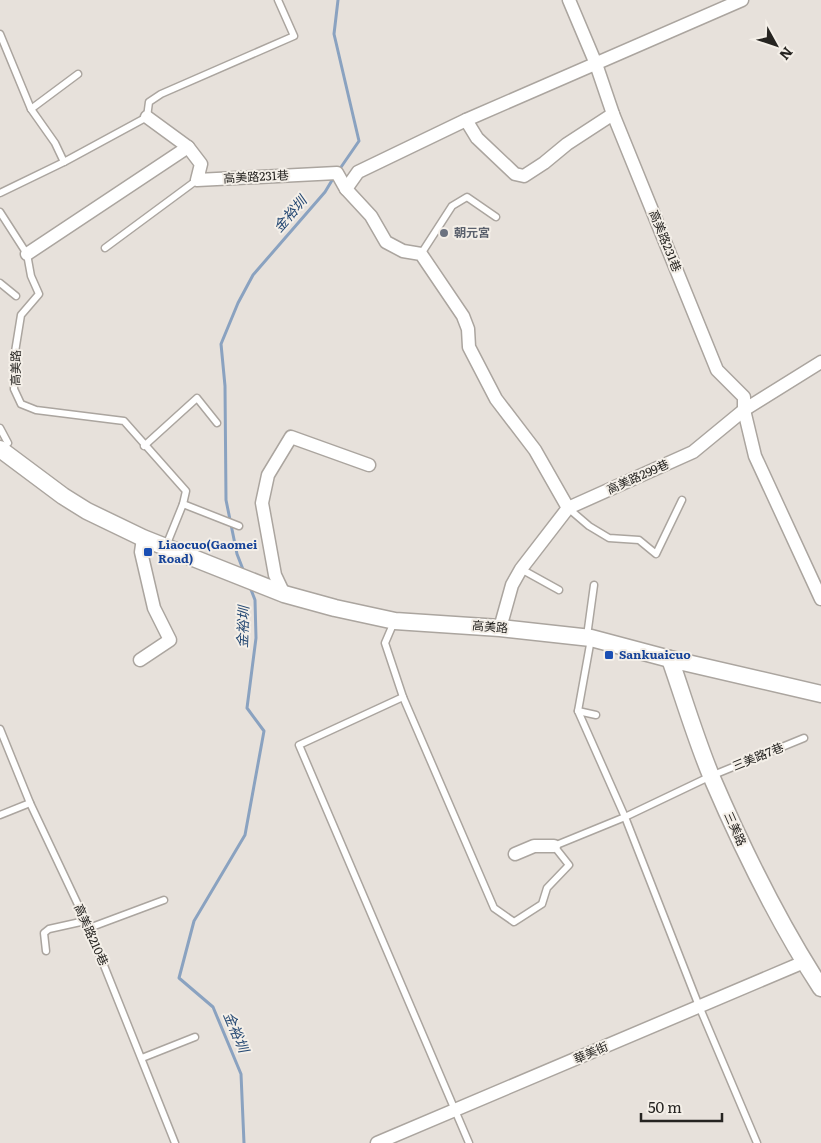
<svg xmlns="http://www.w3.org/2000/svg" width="821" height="1143" font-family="Literata,'Noto Sans TC',serif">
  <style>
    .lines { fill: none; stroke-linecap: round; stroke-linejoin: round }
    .stream { stroke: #8aa2c0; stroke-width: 3 }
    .service-casing { stroke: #aba59f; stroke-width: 9 }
    .minor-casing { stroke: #aba59f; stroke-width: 15 }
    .tertiary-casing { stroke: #aba59f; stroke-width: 19 }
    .service { stroke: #fff; stroke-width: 6 }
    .minor { stroke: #fff; stroke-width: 12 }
    .tertiary { stroke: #fff; stroke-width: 16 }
    .worship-dot { fill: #6b7280; stroke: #f4efe8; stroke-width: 2 }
    .transit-dot { fill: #1a4fb4; stroke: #f4efe8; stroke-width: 2 }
    .labels { text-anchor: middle; stroke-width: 4; stroke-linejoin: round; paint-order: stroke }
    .street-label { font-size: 12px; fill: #262421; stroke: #f4efe8 }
    .worship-label { font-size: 12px; font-weight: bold; fill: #5b616d; stroke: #f4efe8; text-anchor: start }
    .transit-label { font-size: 12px; font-weight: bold; fill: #164399; stroke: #f4efe8; text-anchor: start }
    .water-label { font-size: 14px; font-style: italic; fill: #274a74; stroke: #f4efe8 }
  </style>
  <rect width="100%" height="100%" fill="#e7e1db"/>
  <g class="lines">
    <g class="stream">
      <path d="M338 0 334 34 359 141 339 170"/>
      <path d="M244 572 237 554 226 500 225 386 221 344 238 303 253 275 325 192 334 177"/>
      <path d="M244 1143 241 1074 213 1007 179 978 194 921 245 835 264 731 247 708 256 638 255 600 250 587"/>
    </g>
    <defs>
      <g id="service">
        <path d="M0 34 31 109 55 143 64 162"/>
        <path d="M31 109 78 74"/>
        <path d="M0 193 64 162 147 117 149 102 161 94 294 36 278 0"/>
        <path d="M0 212 27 254 31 276 39 294 21 315 15 352 14 389 21 404 36 410 124 421 186 491 183 504 166 546"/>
        <path d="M105 248 197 180"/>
        <path d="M421 254 452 206 467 197 496 217"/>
        <path d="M0 283 16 296"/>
        <path d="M0 428 8 443"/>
        <path d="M144 446 197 398 217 423"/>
        <path d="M183 504 239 526"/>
        <path d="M568 508 589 526 609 538 639 540 656 554 682 500"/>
        <path d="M521 569 559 590"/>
        <path d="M394 622 385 643 403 697 494 908 514 922 542 904 547 888 569 865 554 846 625 817 711 776 804 738"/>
        <path d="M587 636 594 585"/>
        <path d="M591 639 578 711 625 817 699 1006 757 1143"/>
        <path d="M403 697 299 745 469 1143"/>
        <path d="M578 711 596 715"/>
        <path d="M0 729 30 803 89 928 175 1143"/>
        <path d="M0 815 30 803"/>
        <path d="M89 928 164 900"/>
        <path d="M46 951 44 933 49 929 85 921"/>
        <path d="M142 1058 195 1037"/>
      </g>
      <g id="minor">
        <path d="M569 0 596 64 613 114 717 370 744 397V410L755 456 821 599"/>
        <path d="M147 117 188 147 201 164 197 180 337 173 346 189 371 216 386 242 403 251 421 254 463 316 468 329 469 347 496 399 535 450 568 508"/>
        <path d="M466 120 477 138 515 174 524 176 544 163 567 144 613 114"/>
        <path d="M346 189 358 172 466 120 742 0"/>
        <path d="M27 254 188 147"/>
        <path d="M284 594 275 575 262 503 268 475 291 437 369 465"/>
        <path d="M500 628 512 585 521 569 568 508 693 452 744 410 821 362"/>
        <path d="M140 660 170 640 154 608 141 552 143 538"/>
        <path d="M515 854 534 846H554"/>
        <path d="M377 1143 804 962"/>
      </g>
      <g id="tertiary">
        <path d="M0 449 63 496 87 511 143 538 284 594 335 608 395 621 500 628 591 638 670 659 821 694"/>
        <path d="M670 659C684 699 696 740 712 778 743 850 778 922 821 988"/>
      </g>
    </defs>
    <use href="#service" class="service-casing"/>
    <use href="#minor" class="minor-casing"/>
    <use href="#tertiary" class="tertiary-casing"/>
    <use href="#service" class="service"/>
    <use href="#minor" class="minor"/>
    <use href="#tertiary" class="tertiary"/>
  </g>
  <circle class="worship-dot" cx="444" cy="233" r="5"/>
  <g class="transit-dot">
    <rect x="143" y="547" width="10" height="10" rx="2.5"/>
    <rect x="604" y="650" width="10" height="10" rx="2.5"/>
  </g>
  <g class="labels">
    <g class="street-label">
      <text transform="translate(256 177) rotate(-3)" y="4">高美路231巷</text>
      <text transform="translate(665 241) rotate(68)" y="4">高美路231巷</text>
      <text transform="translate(16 368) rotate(-89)" y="4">高美路</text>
      <text transform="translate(638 477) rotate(-24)" y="4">高美路299巷</text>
      <text transform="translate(490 627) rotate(5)" y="4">高美路</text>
      <text transform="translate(758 757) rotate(-22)" y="4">三美路7巷</text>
      <text transform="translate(735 829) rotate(66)" y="4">三美路</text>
      <text transform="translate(91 935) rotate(66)" y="4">高美路210巷</text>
      <text transform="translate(591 1053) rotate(-23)" y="4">華美街</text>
    </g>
    <g class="worship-label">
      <text x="454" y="237">朝元宮</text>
    </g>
    <g class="transit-label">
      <text x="158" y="549">Liaocuo(Gaomei<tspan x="158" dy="14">Road)</tspan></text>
      <text x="619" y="659">Sankuaicuo</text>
    </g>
    <g class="water-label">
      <text transform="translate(290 214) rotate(-49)" y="5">金裕圳</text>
      <text transform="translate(243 627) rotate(-88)" y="5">金裕圳</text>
      <text transform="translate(236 1032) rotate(67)" y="5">金裕圳</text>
    </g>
  </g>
  <g transform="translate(776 45) rotate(130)" stroke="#f4efe8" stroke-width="4" paint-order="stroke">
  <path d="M0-4L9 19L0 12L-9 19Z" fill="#262421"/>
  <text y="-8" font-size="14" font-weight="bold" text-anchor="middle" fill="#262421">N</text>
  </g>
  <path d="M641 1113v8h81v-8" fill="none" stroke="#262421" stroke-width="2.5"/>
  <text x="648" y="1113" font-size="15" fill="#262421" stroke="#f4efe8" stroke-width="4" paint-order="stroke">50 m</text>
</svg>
